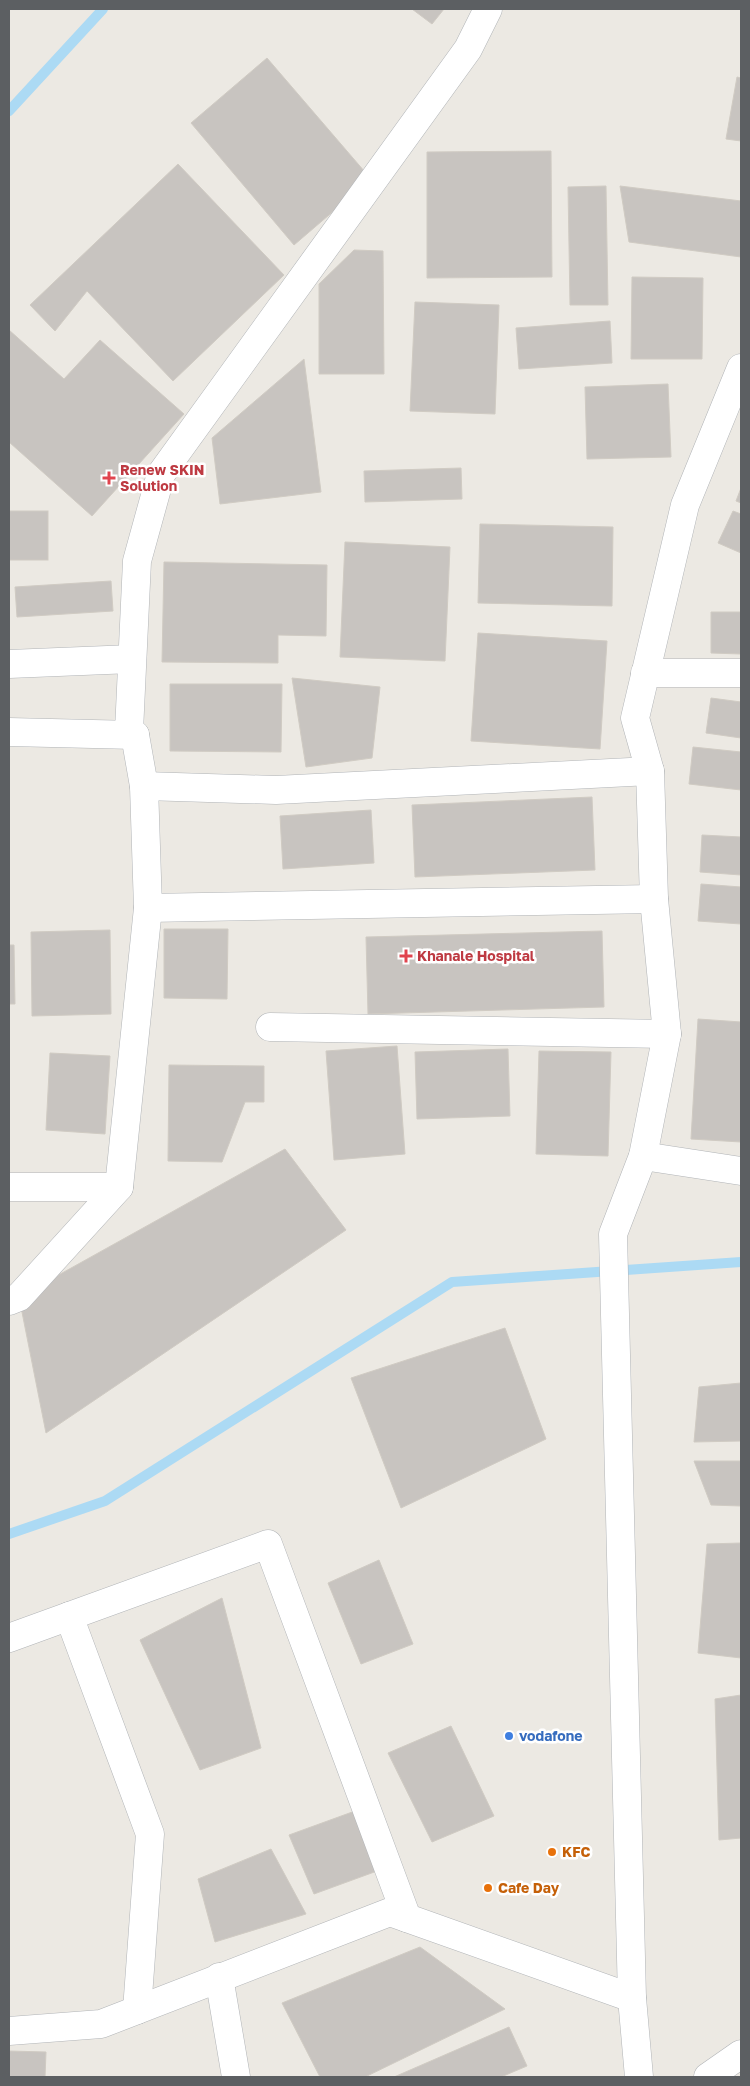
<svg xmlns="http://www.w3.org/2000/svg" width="750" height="2086" font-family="'Golos Text',sans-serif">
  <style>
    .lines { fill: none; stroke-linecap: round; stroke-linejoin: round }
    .stream { stroke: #acdaf4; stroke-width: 10 }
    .building { fill: #c8c4c0; stroke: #d0cbc3 }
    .minor-casing { stroke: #b1b4b7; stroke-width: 29 }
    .minor { stroke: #fff; stroke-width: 28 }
    .health-dot { fill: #e0444e; stroke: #fff; stroke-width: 2 }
    .shop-dot { fill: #3f7fe0; stroke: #fff; stroke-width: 2 }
    .food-dot { fill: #e8710a; stroke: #fff; stroke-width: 2 }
    .labels { text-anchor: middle; stroke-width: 5; stroke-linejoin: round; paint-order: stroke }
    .health-label { font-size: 14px; font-weight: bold; fill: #be3a42; stroke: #fff; text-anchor: start }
    .shop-label { font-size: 14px; font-weight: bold; fill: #366cbe; stroke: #fff; text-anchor: start }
    .food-label { font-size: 14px; font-weight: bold; fill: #c56008; stroke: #fff; text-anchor: start }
  </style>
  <rect width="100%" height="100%" fill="#ece9e3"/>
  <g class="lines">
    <g class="stream">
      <path d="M9 111 103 9"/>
      <path d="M9 1534 105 1501 452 1282 741 1262"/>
    </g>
  </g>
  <g class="building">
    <path d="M412 9H444L432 24Z"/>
    <path d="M267 58 371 179 294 245 191 123Z"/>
    <path d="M737 77 741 78V141L726 139Z"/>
    <path d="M551 151 552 277 427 278V152Z"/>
    <path d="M178 164 284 275 173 381 87 291 55 331 30 305Z"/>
    <path d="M606 186 608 305H570L568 187Z"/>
    <path d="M620 186 741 201V257L629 242Z"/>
    <path d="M354 250 383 251 384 374H319V284Z"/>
    <path d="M632 277 703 278 702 359H631Z"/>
    <path d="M415 302 499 305 495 414 410 411Z"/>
    <path d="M610 321 612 363 519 369 516 328Z"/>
    <path d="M9 330 64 379 100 340 184 414 92 516 9 442Z"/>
    <path d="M304 359 321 492 220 504 212 438Z"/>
    <path d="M668 384 671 457 587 459 585 387Z"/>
    <path d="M461 468 462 499 365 502 364 471Z"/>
    <path d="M741 488V503L736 501Z"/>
    <rect x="9" y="511" width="39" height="49"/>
    <path d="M733 511 741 514V553L718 543Z"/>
    <path d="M480 524 613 527 612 606 478 603Z"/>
    <path d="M345 542 450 547 445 661 340 657Z"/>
    <path d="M164 562 327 565 326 636 278 635V663L162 662Z"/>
    <path d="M111 581 113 611 17 617 15 587Z"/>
    <path d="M711 612H741V654L711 653Z"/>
    <path d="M478 633 607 641 600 749 471 741Z"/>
    <path d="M292 678 380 687 372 758 306 767Z"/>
    <path d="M170 684H282L281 752 170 751Z"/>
    <path d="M711 698 741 702V738L706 733Z"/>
    <path d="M693 747 741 752V790L689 784Z"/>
    <path d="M592 797 595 870 415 877 412 805Z"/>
    <path d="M371 810 374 863 283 869 280 816Z"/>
    <path d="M702 835 741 837V875L700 872Z"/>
    <path d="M701 884 741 887V924L698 921Z"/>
    <path d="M164 929H228L227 999 164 998Z"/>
    <path d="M110 930 111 1014 32 1016 31 932Z"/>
    <path d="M602 931 604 1007 368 1014 366 937Z"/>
    <path d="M9 945H14L15 1004H9Z"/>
    <path d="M698 1019 741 1022V1142L691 1139Z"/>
    <path d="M397 1046 405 1154 334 1160 326 1051Z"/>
    <path d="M508 1049 510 1116 417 1119 415 1052Z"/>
    <path d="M539 1051 611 1052 608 1156 536 1154Z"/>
    <path d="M50 1053 110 1056 105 1134 46 1130Z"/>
    <path d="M169 1065 264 1066V1102H245L222 1162 168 1161Z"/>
    <path d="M285 1149 346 1230 46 1433 19 1297Z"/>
    <path d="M505 1328 546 1439 401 1508 351 1378Z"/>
    <path d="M741 1383V1441L694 1442 699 1387Z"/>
    <path d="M694 1461H741V1506L711 1505Z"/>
    <path d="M741 1543V1658L698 1653 707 1544Z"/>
    <path d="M379 1560 413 1644 361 1664 328 1583Z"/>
    <path d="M222 1598 261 1748 200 1770 140 1640Z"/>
    <path d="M741 1695V1838L719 1840 715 1699Z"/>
    <path d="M451 1726 494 1816 432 1842 388 1753Z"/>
    <path d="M355 1811 377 1871 314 1894 289 1835Z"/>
    <path d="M271 1849 306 1914 215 1942 198 1879Z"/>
    <path d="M420 1947 505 2009 365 2077H320L282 2003Z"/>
    <path d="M509 2027 527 2066 501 2077H394Z"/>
    <path d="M9 2051 46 2052 45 2077H9Z"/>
  </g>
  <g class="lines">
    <defs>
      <g id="minor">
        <path d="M9 664 132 659"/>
        <path d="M645 673H741"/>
        <path d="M9 732 135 735"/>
        <path d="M144 786 276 790 650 771"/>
        <path d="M148 908 654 899"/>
        <path d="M270 1027 667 1034"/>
        <path d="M643 1156 741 1171"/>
        <path d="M9 1187H119"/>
        <path d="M9 1301 19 1297 119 1187 148 908 144 786 135 735 129 731 137 561 161 474 468 49 488 9"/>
        <path d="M69 1616 150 1834 137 2010"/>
        <path d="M9 1638 268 1544 407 1918"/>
        <path d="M219 1977 236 2077"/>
        <path d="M9 2031 101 2024 390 1912 632 1998"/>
        <path d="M639 2077 632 1998 613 1234 643 1156 667 1034 654 899 650 771 635 718 685 505 741 368"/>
        <path d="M708 2077 741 2054"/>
      </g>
    </defs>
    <use href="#minor" class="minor-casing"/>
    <use href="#minor" class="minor"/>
  </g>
  <g class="health-dot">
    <path d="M106.5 470.5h5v5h5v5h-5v5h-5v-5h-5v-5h5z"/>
    <path d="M403.5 948.5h5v5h5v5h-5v5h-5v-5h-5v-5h5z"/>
  </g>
  <circle class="shop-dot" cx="509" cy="1736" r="5"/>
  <g class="food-dot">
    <circle cx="552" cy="1852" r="5"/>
    <circle cx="488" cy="1888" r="5"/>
  </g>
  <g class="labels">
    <g class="health-label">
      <text x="120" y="475">Renew SKIN<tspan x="120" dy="16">Solution</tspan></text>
      <text x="417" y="961">Khanale Hospital</text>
    </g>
    <g class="shop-label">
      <text x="519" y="1741">vodafone</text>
    </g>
    <g class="food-label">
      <text x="562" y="1857">KFC</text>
      <text x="498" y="1893">Cafe Day</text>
    </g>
  </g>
  <rect width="750" height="2086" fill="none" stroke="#5c5f62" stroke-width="20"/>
</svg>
